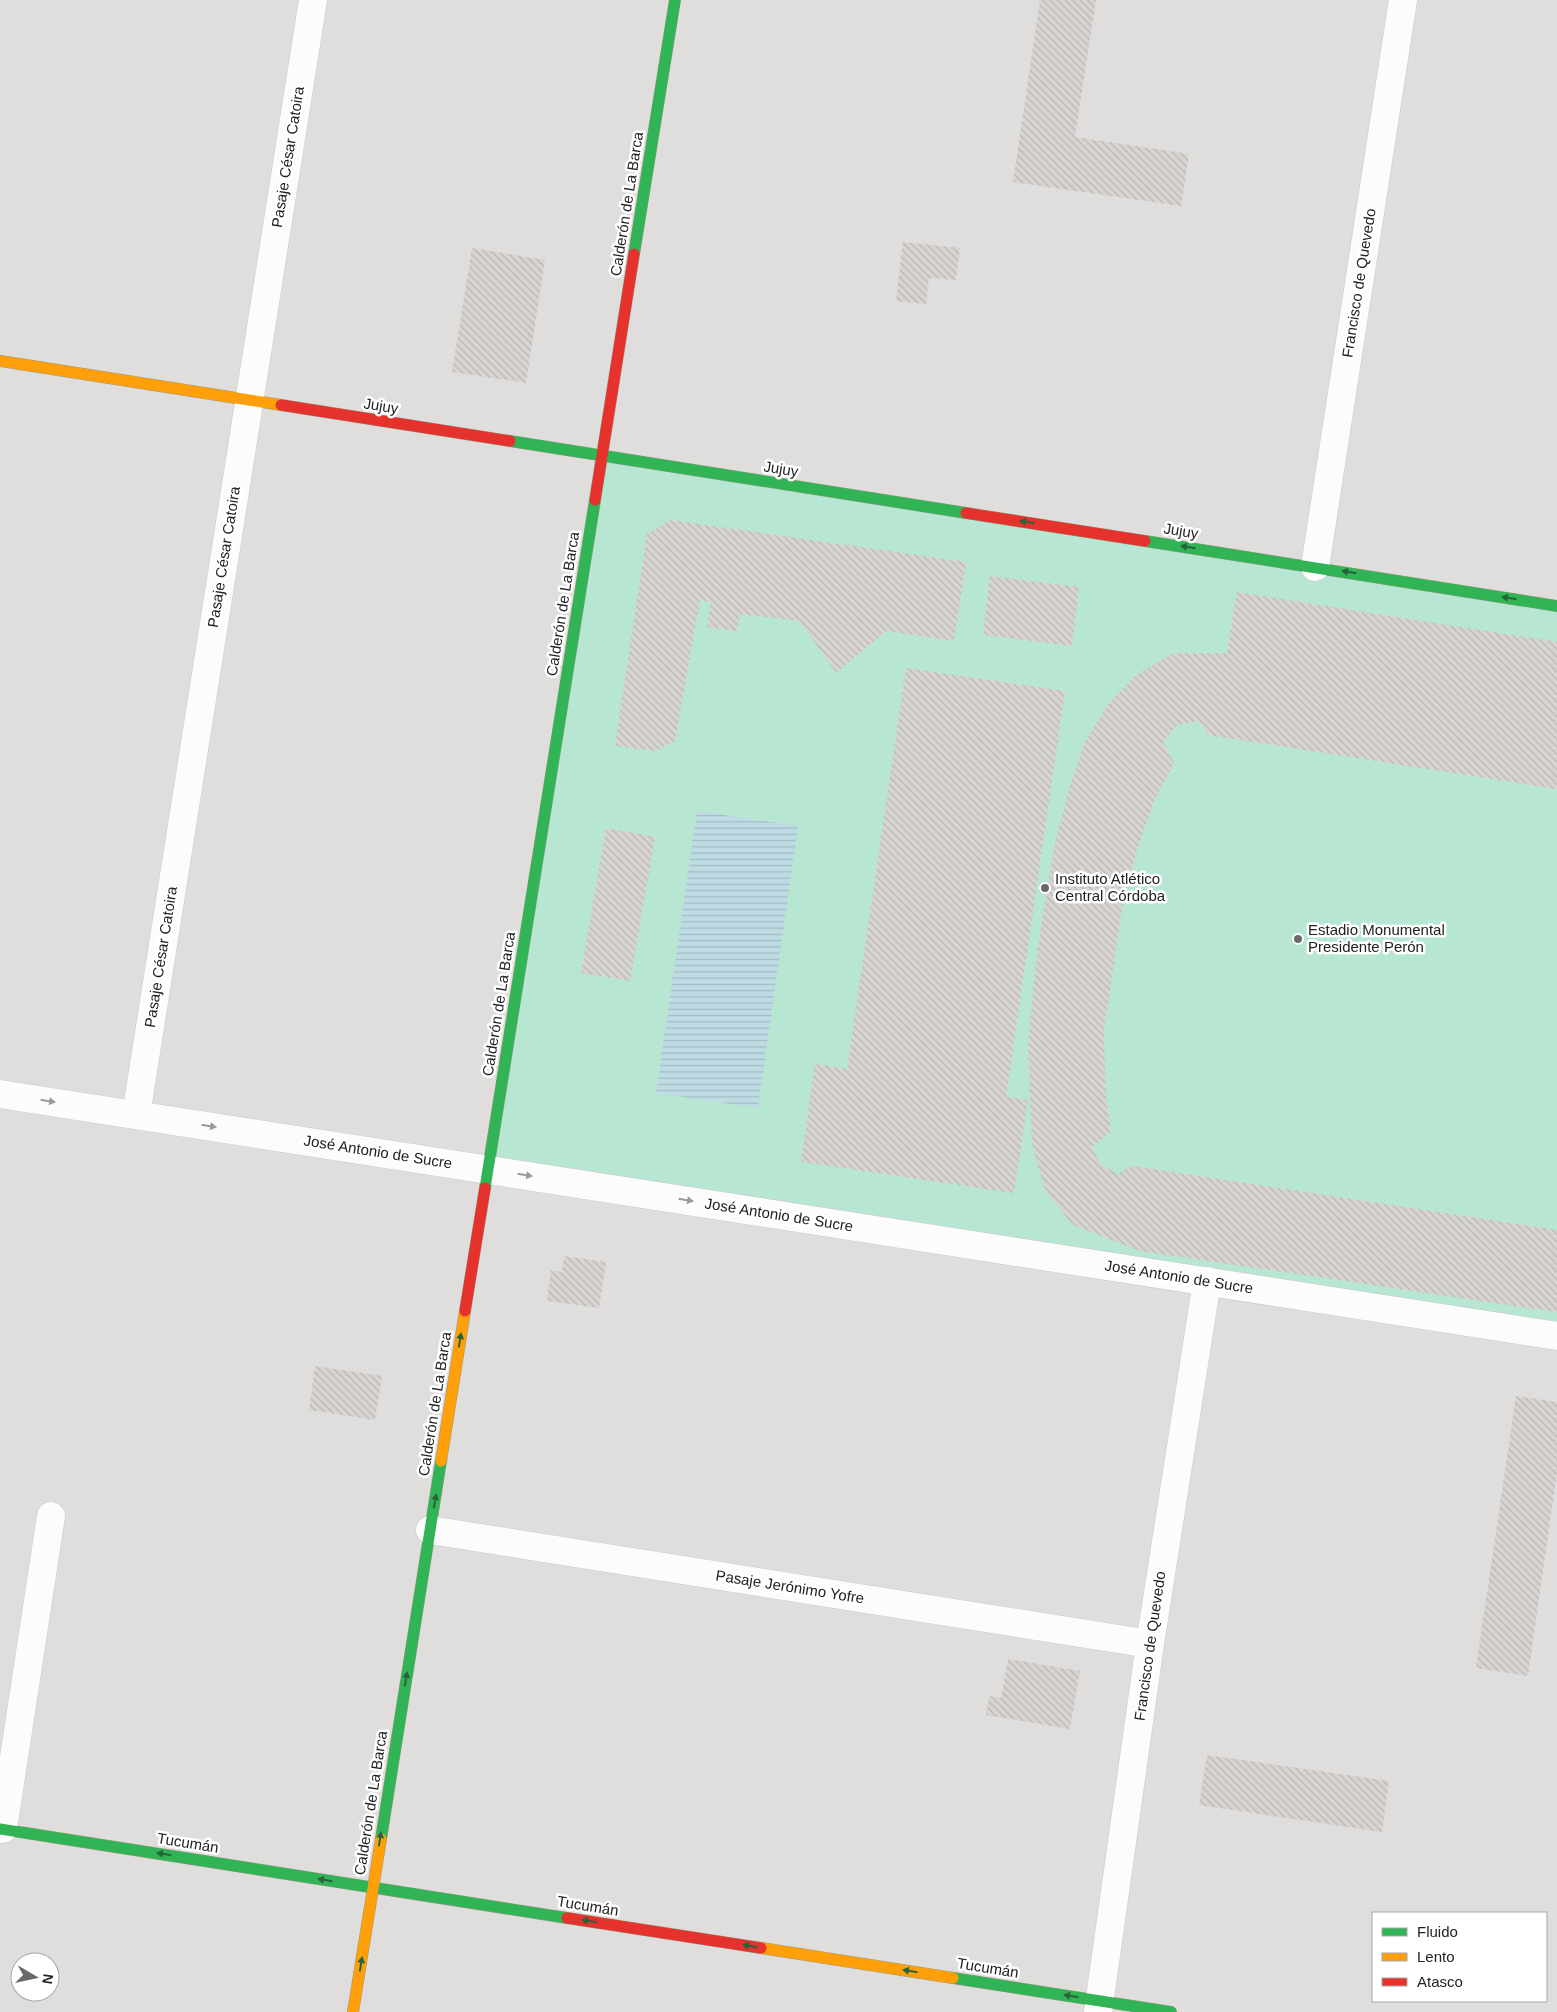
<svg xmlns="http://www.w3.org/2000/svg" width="1557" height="2012" font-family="Arial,sans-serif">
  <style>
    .residential { fill: #dfdedc; fill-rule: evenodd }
    .pitch { fill: #b7e6d2 }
    .water { fill: url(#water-rules) }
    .building { fill: url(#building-back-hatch) }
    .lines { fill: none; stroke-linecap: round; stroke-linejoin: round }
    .street-casing { stroke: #c9c8c7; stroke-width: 29 }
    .fast-casing { stroke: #999a82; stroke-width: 12 }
    .slow-casing { stroke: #999a82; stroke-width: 12 }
    .jam-casing { stroke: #999a82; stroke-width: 12 }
    .street { stroke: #fdfcfc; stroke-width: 28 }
    .fast { stroke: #30b455; stroke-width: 11 }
    .slow { stroke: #ff9f0a; stroke-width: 11 }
    .jam { stroke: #e5322d; stroke-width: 11 }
    .oneway { fill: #286439 }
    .oneway2 { fill: #9a9a9a }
    .poi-dot { fill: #6a6968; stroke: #fff; stroke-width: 2 }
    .labels { text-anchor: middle; stroke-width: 5; stroke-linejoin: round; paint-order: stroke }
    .street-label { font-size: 15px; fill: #222; stroke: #fff }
    .poi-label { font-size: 15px; fill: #222; stroke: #fff; text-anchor: start }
  </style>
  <defs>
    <pattern id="water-rules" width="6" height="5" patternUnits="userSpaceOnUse" patternTransform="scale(1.25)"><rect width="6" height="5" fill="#bfdbe3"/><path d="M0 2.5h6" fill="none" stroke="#a4bcc2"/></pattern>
    <pattern id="building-back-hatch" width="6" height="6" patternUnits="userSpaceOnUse" patternTransform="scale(1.25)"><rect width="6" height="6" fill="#d7d4d2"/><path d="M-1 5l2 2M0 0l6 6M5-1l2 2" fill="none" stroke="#b8b6b4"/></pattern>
  </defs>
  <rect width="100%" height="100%" fill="#f0eeeb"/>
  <path class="residential" d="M0 0H1557V2012H0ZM1373 1913H1546V2001H1373ZM20 1962H50V1992H20Z"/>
  <path class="pitch" d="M602 456 1557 607V1336L488 1169Z"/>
  <path class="water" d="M697 811 798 826 758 1108 656 1093Z"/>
  <g class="building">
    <path d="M1040 0H1096L1075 137 1189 154 1181 206 1013 182Z"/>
    <path d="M903 242 960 248 956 280 929 278 926 304 896 301Z"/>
    <path d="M472 248 545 260 526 383 452 372Z"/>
    <path d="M671 520 966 562 954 641 886 631 836 673 800 621 740 614 737 631 707 627 711 602 700 600 675 741 655 751 615 746 647 534Z"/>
    <path d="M990 576 1079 587 1072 646 983 635Z"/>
    <path d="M1237 592 1557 642V789L1208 735 1198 721 1177 725 1163 742 1174 763 1154 801 1136 853 1122 907 1104 1032 1106 1098 1111 1131 1092 1147 1100 1163 1117 1174 1132 1166 1557 1230V1312L1140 1251 1073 1225 1045 1190 1032 1144 1028 1047 1035 970 1044 907 1055 844 1070 786 1085 742 1108 704 1136 675 1174 653H1227Z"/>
    <path d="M906 668 1065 691 1006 1097 1028 1100 1014 1193 801 1162 815 1064 847 1069Z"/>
    <path d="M606 828 655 837 630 981 581 973Z"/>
    <path d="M564 1256 606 1262 599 1308 547 1301 551 1270 562 1272Z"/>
    <path d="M315 1366 382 1376 375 1420 309 1410Z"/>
    <path d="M1516 1396 1557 1402V1473L1528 1676 1476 1668Z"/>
    <path d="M1008 1659 1080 1671 1070 1729 986 1715 989 1696 1001 1698Z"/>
    <path d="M1207 1755 1389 1781 1382 1832 1199 1805Z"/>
  </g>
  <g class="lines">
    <defs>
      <g id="street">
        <path d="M1315 567 1403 0"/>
        <path d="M0 1094 1557 1336"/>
        <path d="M136 1115 313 0"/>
        <path d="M430 1530 1150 1644"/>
        <path d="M3 1829 51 1516"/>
        <path d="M1098 2012 1150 1644 1207 1281"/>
      </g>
      <g id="fast">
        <path d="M634 254 675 0"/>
        <path d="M510 441 966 513"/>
        <path d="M1145 541 1557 606"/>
        <path d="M485 1188 595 500"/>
        <path d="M0 1829 567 1918"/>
        <path d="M381 1839 441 1461"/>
        <path d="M953 1978 1171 2012"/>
      </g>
      <g id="slow">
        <path d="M0 361 281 405"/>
        <path d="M441 1461 465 1311"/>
        <path d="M761 1948 953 1978"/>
        <path d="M353 2012 381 1839"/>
      </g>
      <g id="jam">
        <path d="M281 405 510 441"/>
        <path d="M595 500 634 254"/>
        <path d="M966 513 1145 541"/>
        <path d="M465 1311 485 1188"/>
        <path d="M567 1918 761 1948"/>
      </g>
    </defs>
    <use href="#street" class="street-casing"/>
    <use href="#fast" class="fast-casing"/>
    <use href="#slow" class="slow-casing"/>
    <use href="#jam" class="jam-casing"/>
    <use href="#street" class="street"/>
    <use href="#fast" class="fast"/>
    <use href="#slow" class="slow"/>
    <use href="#jam" class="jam"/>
  </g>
  <defs><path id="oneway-solid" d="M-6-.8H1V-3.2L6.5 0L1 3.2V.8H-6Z" transform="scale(1.25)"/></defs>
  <g class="oneway">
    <use href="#oneway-solid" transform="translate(1027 522) rotate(-171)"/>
    <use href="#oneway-solid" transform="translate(1188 547) rotate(-171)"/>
    <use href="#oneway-solid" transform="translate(1349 572) rotate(-171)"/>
    <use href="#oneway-solid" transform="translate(1509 598) rotate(-171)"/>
    <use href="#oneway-solid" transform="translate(460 1340) rotate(-81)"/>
    <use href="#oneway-solid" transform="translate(435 1501) rotate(-81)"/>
    <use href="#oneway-solid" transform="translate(406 1679) rotate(-81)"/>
    <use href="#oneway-solid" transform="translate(380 1839) rotate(-81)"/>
    <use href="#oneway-solid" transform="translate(164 1854) rotate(-171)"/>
    <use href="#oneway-solid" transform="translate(325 1880) rotate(-171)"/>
    <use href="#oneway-solid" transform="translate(589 1921) rotate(-171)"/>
    <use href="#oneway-solid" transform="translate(750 1946) rotate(-171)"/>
    <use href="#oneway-solid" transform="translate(361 1964) rotate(-81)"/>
    <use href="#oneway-solid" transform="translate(910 1971) rotate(-171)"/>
    <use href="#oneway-solid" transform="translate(1071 1996) rotate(-171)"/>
  </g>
  <g class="oneway2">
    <use href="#oneway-solid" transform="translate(48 1101) rotate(9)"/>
    <use href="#oneway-solid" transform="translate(209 1126) rotate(9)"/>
    <use href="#oneway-solid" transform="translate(525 1175) rotate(9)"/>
    <use href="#oneway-solid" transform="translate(686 1200) rotate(9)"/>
  </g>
  <g class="poi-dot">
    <circle cx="1045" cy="888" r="5"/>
    <circle cx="1298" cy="939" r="5"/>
  </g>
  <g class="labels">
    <g class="street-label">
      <text transform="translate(288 157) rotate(-81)" y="5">Pasaje César Catoira</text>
      <text transform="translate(627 204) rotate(-81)" y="5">Calderón de La Barca</text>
      <text transform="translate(1359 283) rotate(-81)" y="5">Francisco de Quevedo</text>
      <text transform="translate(381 406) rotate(9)" y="5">Jujuy</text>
      <text transform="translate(781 469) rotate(9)" y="5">Jujuy</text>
      <text transform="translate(1181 531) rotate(9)" y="5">Jujuy</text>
      <text transform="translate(224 557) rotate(-81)" y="5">Pasaje César Catoira</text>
      <text transform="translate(563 604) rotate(-81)" y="5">Calderón de La Barca</text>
      <text transform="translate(161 957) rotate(-81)" y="5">Pasaje César Catoira</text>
      <text transform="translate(499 1004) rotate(-81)" y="5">Calderón de La Barca</text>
      <text transform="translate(378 1152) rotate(9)" y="5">José Antonio de Sucre</text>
      <text transform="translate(779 1215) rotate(9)" y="5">José Antonio de Sucre</text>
      <text transform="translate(1179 1277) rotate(9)" y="5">José Antonio de Sucre</text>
      <text transform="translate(435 1404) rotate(-81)" y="5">Calderón de La Barca</text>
      <text transform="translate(790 1587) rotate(9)" y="5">Pasaje Jerónimo Yofre</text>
      <text transform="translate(1150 1646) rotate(-82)" y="5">Francisco de Quevedo</text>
      <text transform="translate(371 1803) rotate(-81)" y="5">Calderón de La Barca</text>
      <text transform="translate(188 1843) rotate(9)" y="5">Tucumán</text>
      <text transform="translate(588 1906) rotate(9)" y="5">Tucumán</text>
      <text transform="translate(988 1968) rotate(9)" y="5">Tucumán</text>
    </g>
    <g class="poi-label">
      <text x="1055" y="884">Instituto Atlético<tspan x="1055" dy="17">Central Córdoba</tspan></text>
      <text x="1308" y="935">Estadio Monumental<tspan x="1308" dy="17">Presidente Perón</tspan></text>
    </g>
  </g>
  <rect x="1372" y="1912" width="175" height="90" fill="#ffffff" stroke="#a7a7a7"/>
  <rect x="1382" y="1928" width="25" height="8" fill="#30b455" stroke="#a7a7a7"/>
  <text x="1417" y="1937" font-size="15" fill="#222222">Fluido</text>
  <rect x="1382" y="1953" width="25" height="8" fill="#ff9f0a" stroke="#a7a7a7"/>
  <text x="1417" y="1962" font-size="15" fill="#222222">Lento</text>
  <rect x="1382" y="1978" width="25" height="8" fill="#e5322d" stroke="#a7a7a7"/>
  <text x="1417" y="1987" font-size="15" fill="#222222">Atasco</text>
  <g transform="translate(35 1977) rotate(99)"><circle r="24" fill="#ffffff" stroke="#a7a7a7"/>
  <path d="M0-4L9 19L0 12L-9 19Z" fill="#6a6968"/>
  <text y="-8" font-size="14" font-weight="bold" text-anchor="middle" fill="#222222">N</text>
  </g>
</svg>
